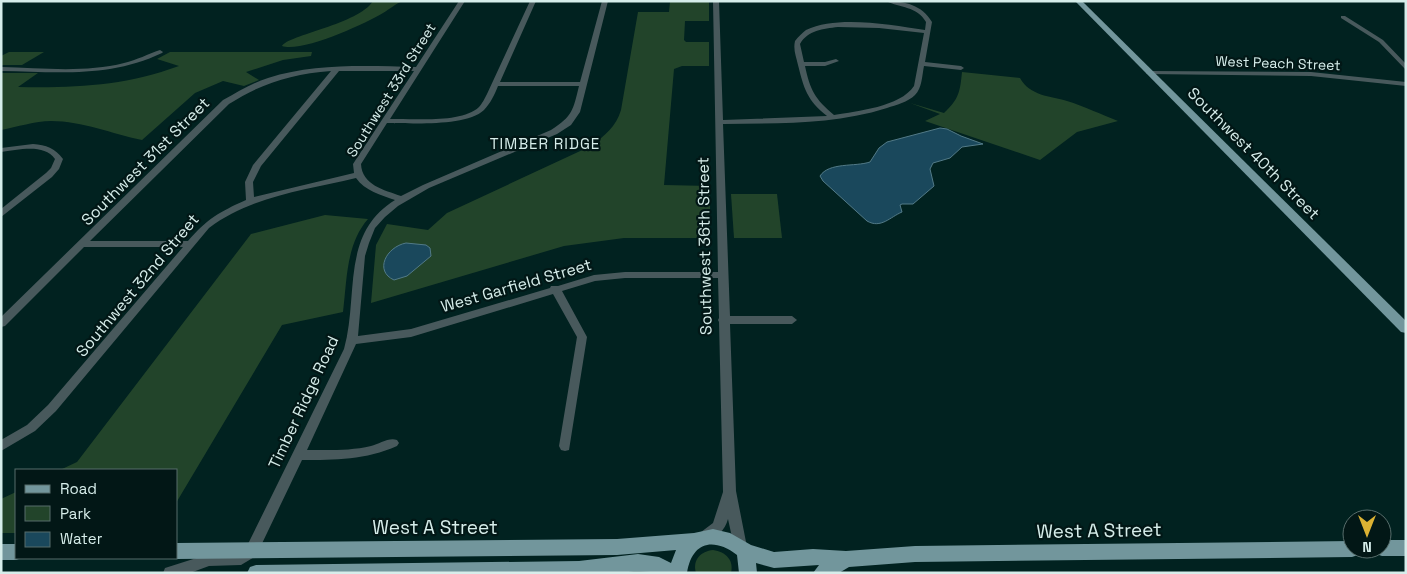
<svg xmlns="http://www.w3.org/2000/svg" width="1407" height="574" font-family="'Space Grotesk',sans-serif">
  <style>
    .green { fill: #22442a }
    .water { fill: #1a485c; stroke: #527a87 }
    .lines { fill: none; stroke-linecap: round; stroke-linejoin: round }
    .minor { fill: #48595c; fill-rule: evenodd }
    .major { fill: #72969c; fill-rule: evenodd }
    .labels { text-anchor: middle; stroke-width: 4.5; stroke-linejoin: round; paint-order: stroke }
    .far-street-label { font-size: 14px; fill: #d6edea; stroke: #021716 }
    .far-neighbourhood-label { font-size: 15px; letter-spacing: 1px; fill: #d6edea; stroke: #021716 }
    .street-label { font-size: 16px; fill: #d6edea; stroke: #021716 }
    .near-street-label { font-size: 19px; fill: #d6edea; stroke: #021716 }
  </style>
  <rect width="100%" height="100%" fill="#012220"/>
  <g class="green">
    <path d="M373 1H403C395 4 390 9 383 13 365 24 301 53 282 46 288 35 359 24 373 1Z"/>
    <path d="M670 2H709V21H685L684 40 686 42H709V66H682L674 69 664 185 710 186V238H624L564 246 371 303 376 245 387 224 428 230 447 213 591 146C605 135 616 127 621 110L638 12H669Z"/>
    <path d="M9 52H44L22 65H1V56Z"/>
    <path d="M170 52H312L311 56 283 60 246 72 259 80 244 86 223 81 195 93 142 140C112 134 83 121 51 121 35 121 17 127 1 130V73H38L18 87C76 88 124 86 179 66L157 59Z"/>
    <path d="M962 72 1020 78C1030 96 1050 96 1067 101 1084 106 1102 115 1118 121L1077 132 1040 160 925 121 940 114 910 103 944 113C959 99 960 92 962 72Z"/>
    <path d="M731 194H777L782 238H734Z"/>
    <path d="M325 215 368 219C346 244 347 280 343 312L282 325 176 503V470H60L77 462 251 234Z"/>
    <path d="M16 492V533H1V499Z"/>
    <path d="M713 550C726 552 734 560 731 573H696C692 560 701 551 713 550Z"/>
  </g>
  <g class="water">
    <path d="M940 128 947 129 961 136 983 144 962 147 950 158 933 163 930 169 934 186 913 204H902L900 205 902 212C890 217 881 229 867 221L823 181 820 176C829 162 855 167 870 162L879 148 887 142Z"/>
    <path d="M406 243 426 245 430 248 431 256 407 276 394 280C374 271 386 247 406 243Z"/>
  </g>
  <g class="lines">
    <g class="minor">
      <path d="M459 1H465L390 119C413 118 461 124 479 107 482 104 485 98 487 94L530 1H536L500 82H580L602 1H608L580 112 571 125 557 134 429 188 398 206 385 217 375 228 369 243 365 256 358 336 411 329 550 288 551 286H558L594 275 625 272H718L713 1H719L723 120 827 116C807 100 804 89 798 65 796 56 793 50 795 41 798 37 802 33 806 30 838 15 890 25 925 30L926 22C917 6 900 8 886 1 905 1 922 5 932 22L925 62 961 66 964 68 961 70 924 66C922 76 922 88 915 95 908 102 896 105 887 108 833 125 779 123 723 124L730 316H792L797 320 792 324H730L736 491 747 547 745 551 740 553 735 551 728 519C725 530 717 538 706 542L701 540 699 536 701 532 713 523 723 492 719 322 718 320 719 318 718 278H625L595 281 562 291 587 337 569 450 565 451 561 450 559 446 577 337 553 294 411 337 356 344 307 450C328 450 350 451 371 446 379 444 389 437 397 440L399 443 397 446C366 460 335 460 302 460L256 556 241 565 209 566 190 573H163L165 568 209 554 239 553 246 548 344 349C359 296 340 234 395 200 381 195 365 191 356 178 306 190 251 196 209 228L56 411 35 431 1 451V440L27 425 48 405 183 247H84L5 326 1 327V317L223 100C238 92 252 83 268 78 315 63 367 66 416 67ZM838 27 879 28 924 33 914 86C900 107 857 111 834 115 815 99 810 90 805 66H825L839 61 836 59 825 62H804L800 44C808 30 823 29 838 27ZM331 71 253 165 245 182 246 200C219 212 207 219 188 241H90L229 104C262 83 292 74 331 71ZM339 71H414L353 164 354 173 254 197 253 182 261 166ZM498 86H579C573 110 573 116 551 130L423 185 401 196C384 190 362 185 361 164L387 123C411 123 466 127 484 110 490 104 495 94 498 86Z"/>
      <path d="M1341 16H1345L1383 40 1406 64V70L1379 42 1341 18Z"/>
      <path d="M160 50 163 52 162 53C110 78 57 72 1 71V67C41 68 85 73 124 63 137 60 148 54 160 50Z"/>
      <path d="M1149 71 1311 72 1406 82V86L1311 76 1147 74 1146 73Z"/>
      <path d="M33 144C46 145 55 148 63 159L59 169 52 177 1 217V209L46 173 51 168 55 159C44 143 18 150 1 152V148Z"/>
    </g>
    <g class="major">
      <path d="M1075 1H1082L1406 321V333L1401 332Z"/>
      <path d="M713 529 730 533 751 545 774 552 813 549 846 551 915 546 1352 541V549H1361L1358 555 1352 557 915 562 849 567 839 573H813L819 565 774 568 756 563 757 573H739L737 555C713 537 692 542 687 573 663 573 640 570 616 573H247L250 567 256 565 579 561 638 554 659 557 671 563 676 550 617 555 176 559 173 558H176V543L617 539 694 533Z"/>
      <path d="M1382 540H1406V556H1382L1376 554 1374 549H1382Z"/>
      <path d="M1 544H16V558H22L16 560H1Z"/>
    </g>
  </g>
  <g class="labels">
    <g class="far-street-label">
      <text transform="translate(1278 63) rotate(2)" y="5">West Peach Street</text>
      <text transform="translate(391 90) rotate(-58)" y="5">Southwest 33rd Street</text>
    </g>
    <g class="far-neighbourhood-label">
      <text x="545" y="149">TIMBER RIDGE</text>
    </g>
    <g class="street-label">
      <text transform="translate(1254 153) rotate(45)" y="6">Southwest 40th Street</text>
      <text transform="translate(145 161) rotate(-45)" y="6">Southwest 31st Street</text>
      <text transform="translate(704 246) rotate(-91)" y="6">Southwest 36th Street</text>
      <text transform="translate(137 285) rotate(-50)" y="6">Southwest 32nd Street</text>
      <text transform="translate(516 285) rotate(-16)" y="6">West Garfield Street</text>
      <text transform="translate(303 402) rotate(-65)" y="6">Timber Ridge Road</text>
    </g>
    <g class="near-street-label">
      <text x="435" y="534">West A Street</text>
      <text transform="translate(1099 530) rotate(-1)" y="7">West A Street</text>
    </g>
  </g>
  <rect width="1407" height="574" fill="none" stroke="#d6edea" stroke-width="5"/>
  <rect x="15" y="469" width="162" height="90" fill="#021716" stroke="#576d6b"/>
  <rect x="25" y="485" width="25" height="8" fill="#72969c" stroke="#576d6b"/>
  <text x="60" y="494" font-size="15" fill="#d6edea">Road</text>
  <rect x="25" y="506" width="25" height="15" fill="#22442a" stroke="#576d6b"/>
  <text x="60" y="519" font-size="15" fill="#d6edea">Park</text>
  <rect x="25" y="532" width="25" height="15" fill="#1a485c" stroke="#576d6b"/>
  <text x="60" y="544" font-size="15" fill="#d6edea">Water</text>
  <g transform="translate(1367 534) rotate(180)"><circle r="24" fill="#021716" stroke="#576d6b"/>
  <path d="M0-4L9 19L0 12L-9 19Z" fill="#dcb233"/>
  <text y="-8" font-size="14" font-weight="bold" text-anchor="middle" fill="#d6edea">N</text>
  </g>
</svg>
